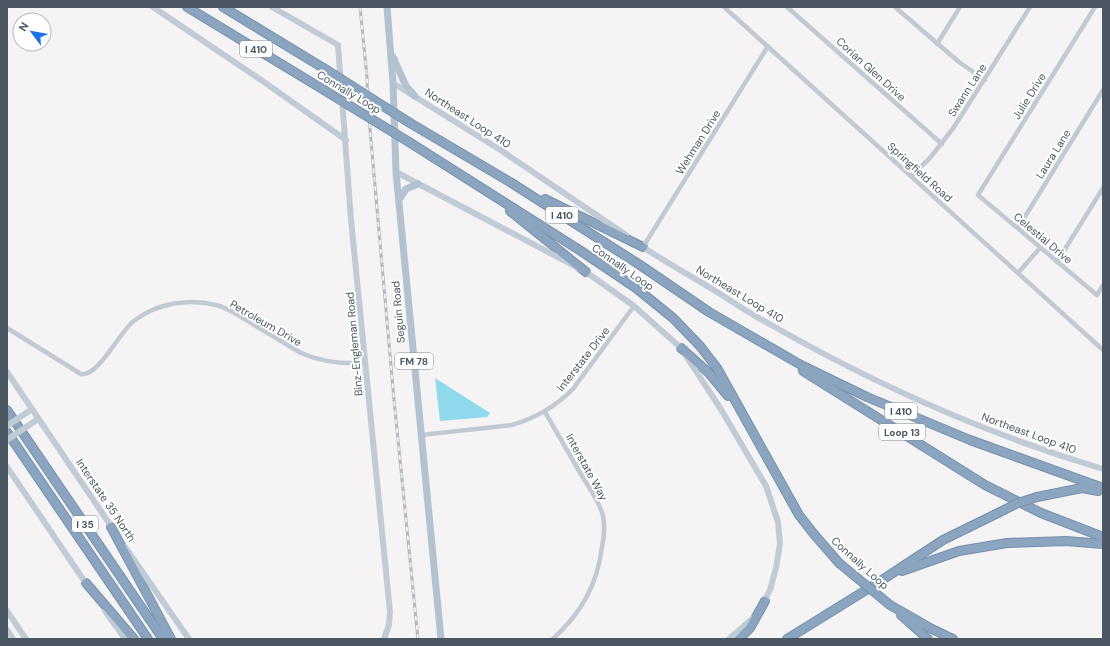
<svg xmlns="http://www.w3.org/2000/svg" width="1110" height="646" font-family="'DM Sans',sans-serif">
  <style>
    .water { fill: #90daee }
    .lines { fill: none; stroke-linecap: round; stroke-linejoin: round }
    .highway-casing { stroke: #7690ad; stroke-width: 10 }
    .street { stroke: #c1cad2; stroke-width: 4.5 }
    .secondary { stroke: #c1cbd6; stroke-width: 6 }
    .primary { stroke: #b3c2d1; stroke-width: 7 }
    .highway { stroke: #8ba5c1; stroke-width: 8 }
    .rail-casing { stroke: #b5b8bd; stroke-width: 3 }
    .rail { stroke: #fff; stroke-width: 1.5; stroke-dasharray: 4.5; stroke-linecap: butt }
    .highway-bridge-casing { stroke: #7690ad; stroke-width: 10; stroke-linecap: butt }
    .secondary-bridge { stroke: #c1cbd6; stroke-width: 6 }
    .highway-bridge { stroke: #8ba5c1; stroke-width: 8 }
    .labels { text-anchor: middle; stroke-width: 4; stroke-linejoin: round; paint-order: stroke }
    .shield { fill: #fff; stroke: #808990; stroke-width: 1 }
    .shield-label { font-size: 10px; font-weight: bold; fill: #4a5661 }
    .street-label { font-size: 11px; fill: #4a5661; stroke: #fff }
  </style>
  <rect width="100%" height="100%" fill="#f5f3f3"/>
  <path class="water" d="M435 378 490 413 487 417 440 421Z"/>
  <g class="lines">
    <defs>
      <g id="highway">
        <path d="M187 7 324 90"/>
        <path d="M223 7 325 69"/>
        <path d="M410 123 510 182 640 265 709 312 801 365 867 397 922 420 970 440 1103 488"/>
        <path d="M409 142 581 251 636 288 673 318 700 346 717 368 799 515 813 533 839 563"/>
        <path d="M545 199 643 247"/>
        <path d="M510 211 586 272"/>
        <path d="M681 348 709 373 728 396"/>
        <path d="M803 371 985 485 1041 513 1103 537"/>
        <path d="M7 410 163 639"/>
        <path d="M7 432 148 639"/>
        <path d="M1037 497 1082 488 1098 491"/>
        <path d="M111 527 171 639"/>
        <path d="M902 571 959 551 1007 543 1066 541 1103 544"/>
        <path d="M86 583 134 639"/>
        <path d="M890 605 932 629 953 639"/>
        <path d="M901 615 928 639"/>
        <path d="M739 639 750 628 765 601"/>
        <path d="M787 639 879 582 943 540 998 513"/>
      </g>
    </defs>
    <use href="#highway" class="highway-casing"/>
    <g class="street">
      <path d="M724 7 1103 350"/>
      <path d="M787 7 942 144"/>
      <path d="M895 7 959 62 985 80"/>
      <path d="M1095 7 978 195 1097 295 1103 285"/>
      <path d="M937 44 960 7"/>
      <path d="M911 176 930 158 954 127 1030 7"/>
      <path d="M1018 228 1103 90"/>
      <path d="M643 247 768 46"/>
      <path d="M1057 262 1103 188"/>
      <path d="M1018 273 1040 248"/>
      <path d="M7 328 81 374C99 377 120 330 135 320 158 303 189 298 216 305 229 308 240 317 251 323 268 333 284 343 301 353 321 362 343 364 365 363"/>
      <path d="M545 412C557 433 570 455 582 476 589 488 600 502 603 516 605 526 604 538 602 547 597 586 581 613 553 639"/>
      <path d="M421 435 512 425C536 418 555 407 573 389L634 306"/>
    </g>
    <g class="secondary">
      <path d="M153 7 264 82 346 140"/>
      <path d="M272 7 338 45 351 220 390 612 389 625 384 639"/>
      <path d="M393 83 502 151 626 235"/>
      <path d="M396 172 586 272 634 306 681 348 722 411 766 486 778 522 780 544 776 568 770 590 763 604"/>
      <path d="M640 245C665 262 691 276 717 292 733 302 749 313 766 322 872 383 986 434 1103 469"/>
      <path d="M7 372 113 529"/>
      <path d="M7 467 87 585"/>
      <path d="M125 547 189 639"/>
      <path d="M7 611 26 639"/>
      <path d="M105 611 125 639"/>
      <path d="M7 630 13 639"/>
      <path d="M729 639 753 618"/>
    </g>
    <g class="primary">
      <path d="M387 7 393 83 396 172 441 639"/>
      <path d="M393 57 406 86 415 96"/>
      <path d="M399 200 406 189 418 184"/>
    </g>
    <use href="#highway" class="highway"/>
    <defs>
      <path id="rail" d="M360 7 367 77 368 107 394 400 418 639"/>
    </defs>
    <use href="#rail" class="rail-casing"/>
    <use href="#rail" class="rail"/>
    <defs>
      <g id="highway-bridge">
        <path d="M325 69 410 123"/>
        <path d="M324 90 409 142"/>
        <path d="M998 513 1018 503 1037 497"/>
        <path d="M839 563 890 605"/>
      </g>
    </defs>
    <use href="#highway-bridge" class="highway-bridge-casing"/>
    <g class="secondary-bridge">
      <path d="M7 426 29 411"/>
      <path d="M7 440 35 421"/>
    </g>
    <use href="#highway-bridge" class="highway-bridge"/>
  </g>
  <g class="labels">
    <g class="shield">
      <rect x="240" y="41" width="32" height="16" rx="3"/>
      <rect x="546" y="207" width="32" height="16" rx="3"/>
      <rect x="395" y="353" width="38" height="16" rx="3"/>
      <rect x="885" y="403" width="32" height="16" rx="3"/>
      <rect x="879" y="424" width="46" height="16" rx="3"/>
      <rect x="72" y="516" width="26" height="16" rx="3"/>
    </g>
    <g class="shield-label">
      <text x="256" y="53">I 410</text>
      <text x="562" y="219">I 410</text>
      <text x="414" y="365">FM 78</text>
      <text x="901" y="415">I 410</text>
      <text x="902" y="436">Loop 13</text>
      <text x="85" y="528">I 35</text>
    </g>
    <g class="street-label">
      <text transform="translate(871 69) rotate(42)" y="4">Corian Glen Drive</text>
      <text transform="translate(967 90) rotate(-57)" y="4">Swann Lane</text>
      <text transform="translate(349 92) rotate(31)" y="4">Connally Loop</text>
      <text transform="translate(1029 96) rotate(-58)" y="4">Julie Drive</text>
      <text transform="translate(468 118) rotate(33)" y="4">Northeast Loop 410</text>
      <text transform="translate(698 142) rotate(-58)" y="4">Wehman Drive</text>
      <text transform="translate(1053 154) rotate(-58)" y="4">Laura Lane</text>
      <text transform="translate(920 172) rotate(42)" y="4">Springfield Road</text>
      <text transform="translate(1043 238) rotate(40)" y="4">Celestial Drive</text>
      <text transform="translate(623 267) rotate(35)" y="4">Connally Loop</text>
      <text transform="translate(740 294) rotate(31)" y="4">Northeast Loop 410</text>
      <text transform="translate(398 312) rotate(-95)" y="4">Seguin Road</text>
      <text transform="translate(266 323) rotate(30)" y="4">Petroleum Drive</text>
      <text transform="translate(354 344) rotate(-95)" y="4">Binz-Engleman Road</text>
      <text transform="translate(583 359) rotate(-52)" y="4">Interstate Drive</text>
      <text transform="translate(1029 433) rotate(20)" y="4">Northeast Loop 410</text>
      <text transform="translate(587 467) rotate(61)" y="4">Interstate Way</text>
      <text transform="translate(106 500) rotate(56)" y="4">Interstate 35 North</text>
      <text transform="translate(860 563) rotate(42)" y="4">Connally Loop</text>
    </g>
  </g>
  <rect width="1110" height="646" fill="none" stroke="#4a5661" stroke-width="16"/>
  <g transform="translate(32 32) rotate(302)"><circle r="19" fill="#ffffff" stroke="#b7bbc0"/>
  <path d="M0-3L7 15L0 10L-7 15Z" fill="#1a73e8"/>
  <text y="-6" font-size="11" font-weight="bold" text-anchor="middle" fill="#4a5661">N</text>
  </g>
</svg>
